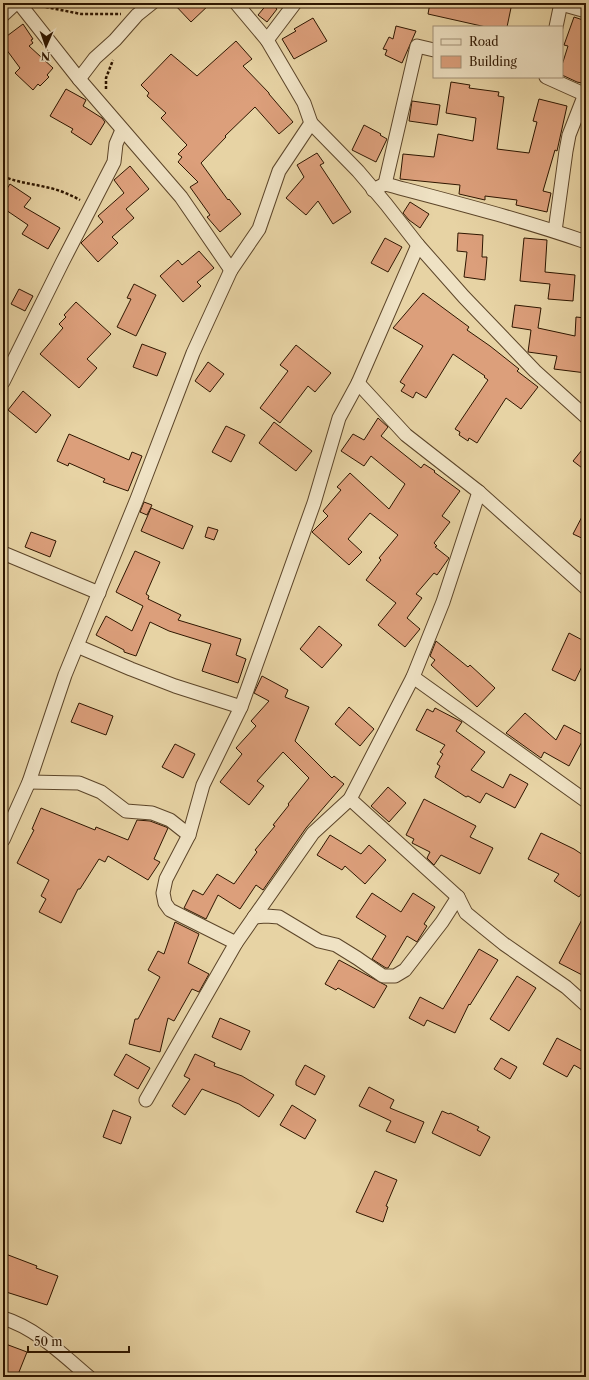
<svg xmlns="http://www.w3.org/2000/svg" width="589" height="1380" font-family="'Libre Caslon Text',serif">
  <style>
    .building { fill: #dc9f7b; stroke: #2e1600 }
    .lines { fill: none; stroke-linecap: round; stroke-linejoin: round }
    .minor-casing { stroke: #5c4529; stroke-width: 15 }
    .path { stroke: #2e1600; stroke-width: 2.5; stroke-dasharray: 3 2; stroke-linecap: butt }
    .minor { stroke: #efe2c4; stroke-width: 13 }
  </style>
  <rect width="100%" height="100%" fill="#e7d3a4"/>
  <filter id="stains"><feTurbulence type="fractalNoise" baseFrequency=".005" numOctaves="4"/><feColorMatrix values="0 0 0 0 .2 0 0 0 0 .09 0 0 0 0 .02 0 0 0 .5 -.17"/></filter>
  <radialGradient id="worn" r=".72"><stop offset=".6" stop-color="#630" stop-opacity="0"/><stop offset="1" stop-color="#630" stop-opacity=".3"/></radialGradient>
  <g class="building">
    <path d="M173 3H211L191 22Z"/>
    <path d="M268 3H270L277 9 267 22 258 15Z"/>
    <path d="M430 3H512L507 27H486L428 14Z"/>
    <path d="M574 17 586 21V84L577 82 562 75V65L568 46 564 45Z"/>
    <path d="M313 18 327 41 294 59 282 39 296 31 294 29Z"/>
    <path d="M23 24 33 39 31 40 33 43 29 46 53 68 47 75 49 77 40 86 38 84 33 90 15 73 20 68 3 45V39Z"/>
    <path d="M396 26 416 31 402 63 385 55 387 50 383 49 389 37 393 39Z"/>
    <path d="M236 41 252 59 243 66 269 93V94L293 122 279 134 255 107 225 136 226 137 201 163 228 200 229 199 241 214 220 232 207 217 210 215 190 187 198 182 178 162 182 157 178 154 187 145 161 118 166 113 147 96 149 93 141 85 171 54 197 76Z"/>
    <path d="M451 82 470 85 469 88 499 92 498 96 504 97 497 149 529 153 537 122 533 121 539 99 567 106 557 151 555 150 543 191 551 193 547 212 516 205 517 200 485 196V200L459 194 460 185 400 179 403 154 434 157 438 134 473 141 476 118 446 113Z"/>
    <path d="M66 89 86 100 83 106 102 118 105 122 91 145 71 132 73 129 50 116Z"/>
    <path d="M412 101 440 105 437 125 409 121Z"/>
    <path d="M364 125 381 134 380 135 387 139 376 162 352 150Z"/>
    <path d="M317 153 324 163 320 165 351 212 333 224 318 201 306 215 286 198 304 177 297 165Z"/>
    <path d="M130 166 149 189 126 209 134 218 112 237 118 243 98 262 81 243 83 241 103 222 98 216 124 193 114 180Z"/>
    <path d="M10 184 31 198 24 207 60 228 48 249 22 234 28 225 3 208V195Z"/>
    <path d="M410 202 429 214 420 228 409 220 403 213Z"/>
    <path d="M458 233 483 235 482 257H487L485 280 464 277 467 252 457 251Z"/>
    <path d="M385 238 402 247 388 272 371 263Z"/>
    <path d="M524 238 547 240 545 272 575 275 573 301 548 299 550 284 520 281Z"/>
    <path d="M199 251 214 268 197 282 201 286 183 302 160 276 178 260 182 265Z"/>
    <path d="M134 284 156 295 136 336 117 327 131 299 127 298Z"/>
    <path d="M19 289 33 296 25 311 11 304Z"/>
    <path d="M423 293 469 327 467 330 490 346 519 369 517 371 538 387 521 409 506 398 477 443 469 438 468 441 459 435 460 432 455 429 488 380 484 377 485 376 453 354 426 398 416 392 413 398 401 391 405 385 400 382 423 346 393 328Z"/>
    <path d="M76 302 111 334 87 359 97 368 79 388 40 354 63 328 59 324 66 317 64 315Z"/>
    <path d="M515 305 541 308 538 328 575 336 576 317 586 318V373L554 369 557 356 528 352 531 330 512 327Z"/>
    <path d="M142 344 166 353 157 376 133 367Z"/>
    <path d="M296 345 331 373 315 392 308 386 280 423 260 408 288 371 280 365Z"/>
    <path d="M208 362 224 374 210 392 195 381Z"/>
    <path d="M23 391 51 415 36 433 8 410Z"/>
    <path d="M378 418 388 427 381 436 421 468 424 464 435 471 434 472 460 491 442 516 450 522 434 543 437 546 435 547 449 558 437 575 434 573 416 594 422 598 407 618 420 629 405 647 378 625 396 603 366 580 381 560 379 558 398 535 370 513 348 539 362 552 349 565 312 532 328 516 323 511 341 490 337 487 350 473 389 509 405 484 371 456 364 466 341 451 353 434 364 440Z"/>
    <path d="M274 422 312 451 296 471 259 443Z"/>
    <path d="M226 426 245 435 231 462 212 452Z"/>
    <path d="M69 434 129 460 132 452 142 456 128 491 103 482 105 479 69 463 68 466 57 461Z"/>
    <path d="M586 445V471L573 461Z"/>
    <path d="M144 502 152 505 147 515 140 512Z"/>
    <path d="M151 508 193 526 183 549 141 531Z"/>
    <path d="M586 509V540L573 534Z"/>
    <path d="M208 527 218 530 214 540 205 537Z"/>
    <path d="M31 532 56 541 50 557 25 547Z"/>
    <path d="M135 551 160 562 146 594 149 596 148 599 181 615 178 620 241 639 236 655 246 659 238 683 202 671 211 644 169 631 150 622 136 656 124 652V650L96 635 106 616 132 631 143 606 116 592Z"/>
    <path d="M319 626 342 645 322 668 300 649Z"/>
    <path d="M569 633 586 642V658L575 681 552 670Z"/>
    <path d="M436 641 468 667 470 665 495 688 477 707 431 665 435 660 430 656Z"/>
    <path d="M262 676 288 690 285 697 309 707 295 741 332 778 334 776 344 784 306 828 263 890 256 885 240 909 218 895 206 919 184 908 193 890 203 895 217 874 234 884 257 852 255 850 275 826 273 825 289 805 288 804 309 778 283 752 257 781 264 786 249 805 220 782 242 754 236 748 256 726 251 721 269 701 254 693Z"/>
    <path d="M79 703 113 716 106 735 71 722Z"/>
    <path d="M349 707 374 729 360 746 335 724Z"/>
    <path d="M435 708 462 722 456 731 485 752 471 770 503 788 510 774 528 784 515 808 486 793 480 803 468 796 466 797 435 777 440 766 437 764 443 754 440 752 445 745 416 730 427 709 433 712Z"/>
    <path d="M525 713 556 740 564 725 585 736 569 766 544 752 541 758 506 733Z"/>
    <path d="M175 744 195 754 183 778 162 767Z"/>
    <path d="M388 787 406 803 389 822 371 806Z"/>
    <path d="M424 799 476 826 470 837 493 848 480 874 441 855 434 865 427 858 430 852 412 843 414 839 406 835Z"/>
    <path d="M41 808 95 830 96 827 128 840 137 820 150 821 166 827 168 828 154 859 160 862 148 880 108 856 105 862 99 859 80 889H78L61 923 39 912 46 899 41 896 49 880 17 863 34 830 32 829Z"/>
    <path d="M541 833 574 849 586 857V887L579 897 554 881 559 874 528 859Z"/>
    <path d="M330 835 361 854 369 845 386 860 365 884 345 866 342 870 317 855Z"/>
    <path d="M372 893 401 912 413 893 435 907 424 924 427 926 420 937 417 942 407 936 388 968H386L372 959 386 936 356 917Z"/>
    <path d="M586 912V977L559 963Z"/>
    <path d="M175 922 199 934 188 963 209 974 199 992 192 989 174 1021 168 1018 160 1052 129 1044 135 1019H138L160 977 148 970 158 951 164 954Z"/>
    <path d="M479 949 498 960 470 1005 469 1004 455 1033 427 1020 424 1026 409 1018 420 997 443 1009Z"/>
    <path d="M339 960 387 986 374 1008 338 988 336 990 325 984Z"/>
    <path d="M517 976 536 988 509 1031 490 1019Z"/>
    <path d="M220 1018 250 1031 241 1050 212 1037Z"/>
    <path d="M557 1038 586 1053V1072L574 1065 567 1077 543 1064Z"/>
    <path d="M126 1054 150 1068 138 1089 114 1075Z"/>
    <path d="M195 1054 215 1063 214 1066 242 1076 274 1095 259 1117 239 1104 202 1089 185 1115 172 1106 190 1079 184 1076Z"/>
    <path d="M501 1058 517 1067 510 1079 494 1069Z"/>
    <path d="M305 1065 325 1076 315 1095 296 1085V1081Z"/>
    <path d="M369 1087 394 1100 390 1108 424 1122 415 1143 386 1131 391 1121 359 1106Z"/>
    <path d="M292 1105 316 1120 305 1139 280 1125Z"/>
    <path d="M113 1110 131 1117 121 1144 103 1137Z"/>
    <path d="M442 1111 449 1114 450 1113 479 1127 477 1130 490 1137 480 1156 432 1133Z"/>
    <path d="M375 1171 397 1180 386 1206 388 1207 383 1222 356 1212Z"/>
    <path d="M3 1253 37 1266 36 1268 58 1276 47 1305 3 1291Z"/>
    <path d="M3 1343 27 1352 17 1377H3Z"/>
  </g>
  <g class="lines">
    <defs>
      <g id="minor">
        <path d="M19 3 79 79 181 197 231 270"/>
        <path d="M236 3 267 40 304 103 311 123 358 171 386 204 418 245 464 297 535 371 586 417"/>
        <path d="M561 4 586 11"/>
        <path d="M3 15 16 3"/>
        <path d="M556 27 561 3"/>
        <path d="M267 40 295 3"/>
        <path d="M546 77 586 95"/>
        <path d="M79 79 95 58 115 40 137 15 152 3"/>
        <path d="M385 184 417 46 434 50"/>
        <path d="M373 190 385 184C453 202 520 219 586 242"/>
        <path d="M555 231 566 151 569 135 585 94"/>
        <path d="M3 382 62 263 114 162 116 144 122 130"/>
        <path d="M358 383 406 435 479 492 586 588"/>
        <path d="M3 553 99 593"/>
        <path d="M77 646 131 669 175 686 241 707"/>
        <path d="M413 677 586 801"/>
        <path d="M29 782 79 783 101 792 126 811 152 813 170 820 189 835"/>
        <path d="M350 799 458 897 466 913 483 927 504 944 566 987 586 1005"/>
        <path d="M3 840 29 782 65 675 137 499 193 353 231 270 259 229 279 171 311 123"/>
        <path d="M254 917 266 916 279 917 319 941 336 945 357 958 383 976H395L405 970 442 922 458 897"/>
        <path d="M236 943 170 910 165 903 163 893 166 879 189 835 203 785 241 707 314 503 339 418 358 383 418 245"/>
        <path d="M146 1100 236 943 313 833 350 799 413 677 443 602 479 492"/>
        <path d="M3 1318C36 1328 63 1355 89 1377"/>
      </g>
    </defs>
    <use href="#minor" class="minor-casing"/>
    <g class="path">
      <path d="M36 5 81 14H121"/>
      <path d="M106 89V78L113 60"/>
      <path d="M3 176C18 183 30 183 45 187 57 189 69 194 80 200"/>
    </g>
    <use href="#minor" class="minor"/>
  </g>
  <rect width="589" height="1380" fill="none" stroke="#e7d3a4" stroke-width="16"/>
  <rect x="4" y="4" width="581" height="1372" fill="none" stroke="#2e1600" stroke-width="2"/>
  <rect x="8" y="8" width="573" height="1364" fill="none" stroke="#2e1600"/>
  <rect x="433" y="26" width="130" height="52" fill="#efe2c4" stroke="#a29076"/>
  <rect x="441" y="39" width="20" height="6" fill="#efe2c4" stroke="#a29076"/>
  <text x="469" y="46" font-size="12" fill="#2e1600">Road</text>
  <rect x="441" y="56" width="20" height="12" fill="#dc9f7b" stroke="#a29076"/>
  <text x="469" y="66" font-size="12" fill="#2e1600">Building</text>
  <g transform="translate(46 46) rotate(182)" stroke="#efe2c4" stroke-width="3" paint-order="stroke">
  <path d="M0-3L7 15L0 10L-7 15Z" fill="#2e1600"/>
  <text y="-6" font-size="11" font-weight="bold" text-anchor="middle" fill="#2e1600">N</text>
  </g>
  <path d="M28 1346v6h101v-6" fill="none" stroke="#2e1600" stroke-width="2"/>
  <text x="34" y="1346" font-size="12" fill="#2e1600" stroke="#efe2c4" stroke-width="3" paint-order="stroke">50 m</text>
  <rect width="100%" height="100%" filter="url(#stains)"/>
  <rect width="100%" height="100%" fill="url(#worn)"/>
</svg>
